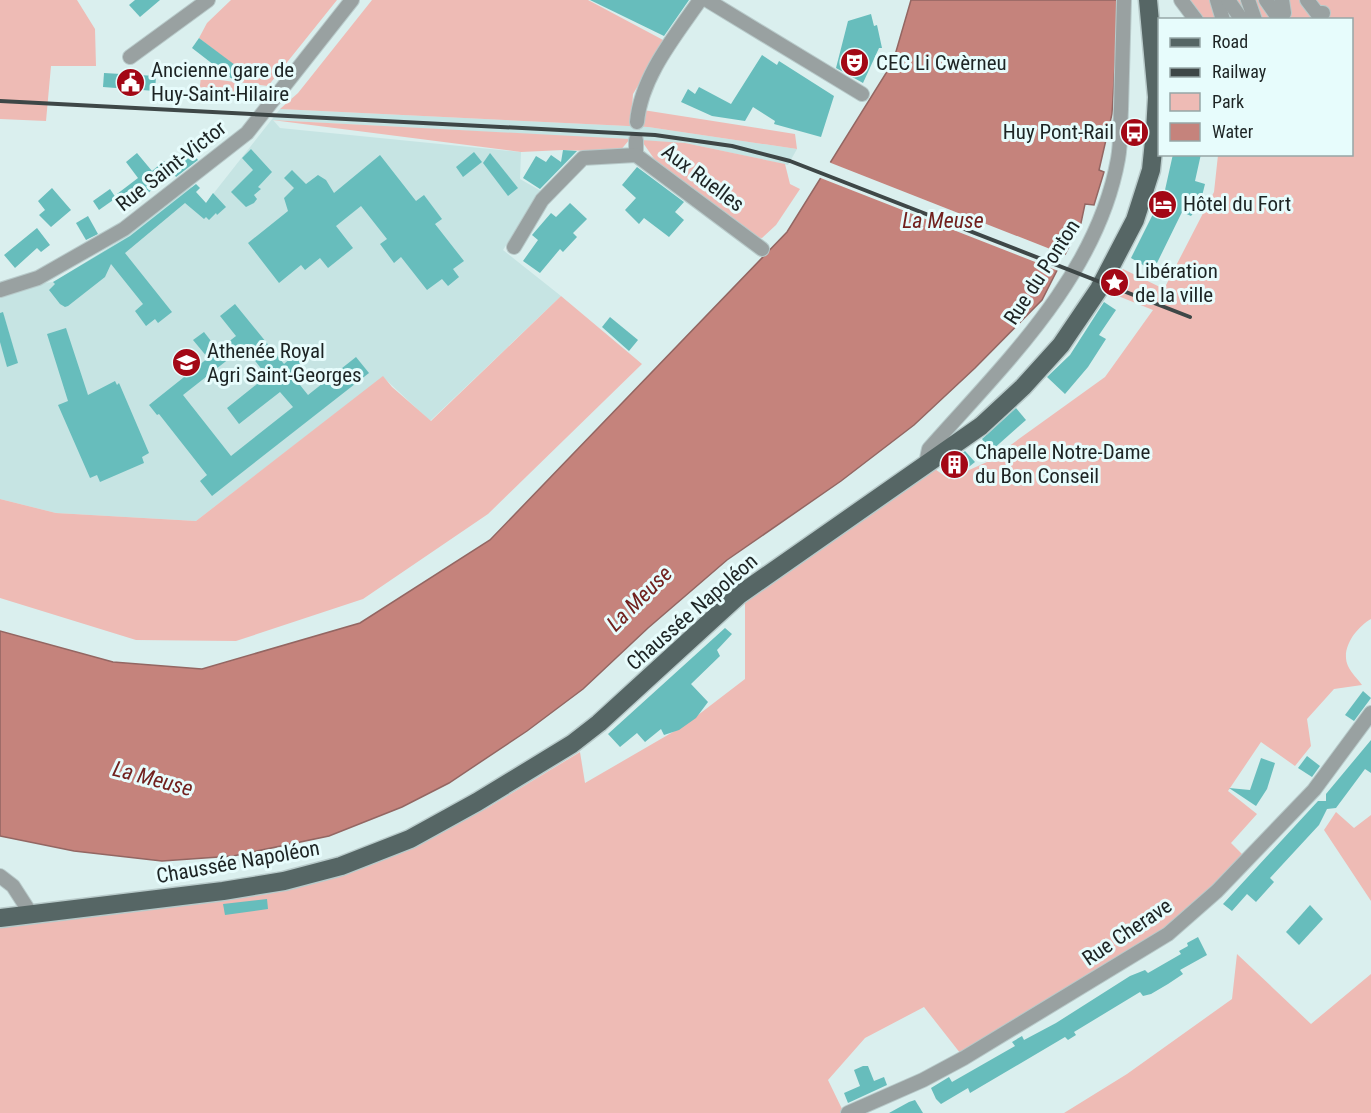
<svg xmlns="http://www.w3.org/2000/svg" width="1371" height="1113" font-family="'Roboto Condensed',sans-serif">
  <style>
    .built { fill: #c6e4e3 }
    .green { fill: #eebbb5 }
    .water { fill: #c5837c; stroke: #936662; stroke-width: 1.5 }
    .pier { fill: #daefee }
    .building { fill: #67bdbc; fill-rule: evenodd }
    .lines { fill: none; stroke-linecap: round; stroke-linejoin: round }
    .minor-casing { stroke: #b8caca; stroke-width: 16 }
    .major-casing { stroke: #b8caca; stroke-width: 21 }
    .minor { stroke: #99a1a1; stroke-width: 14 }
    .major { stroke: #566665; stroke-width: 18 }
    .rail { stroke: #3e4747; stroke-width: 4 }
    .labels { text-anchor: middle; stroke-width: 6; stroke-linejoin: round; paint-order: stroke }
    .poi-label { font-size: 21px; fill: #1d2424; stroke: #e7fcfc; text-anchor: start }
    .street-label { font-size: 21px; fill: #1d2424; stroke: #e7fcfc }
    .water-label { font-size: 22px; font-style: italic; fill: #71211e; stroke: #e7fcfc }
  </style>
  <rect width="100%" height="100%" fill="#daefee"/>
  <path class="built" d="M280 109 648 127 797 149 788 165 685 143 273 120 280 128 521 152 520 179 541 191 503 250 561 296 430 421 383 377 196 521 56 513 0 499V297L42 283 54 282 119 241 190 186 206 203Z"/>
  <g class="green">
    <path d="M0 0H77L95 29 96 66H51L46 121 0 119Z"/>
    <path d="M231 0H337L268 86 238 82 235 98 199 94 202 68 213 70 212 79 235 82 243 72 199 38 207 23Z"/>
    <path d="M372 0H588L665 41 633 94 631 122 643 110 795 134 797 149 648 127 280 109 298 93Z"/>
    <path d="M1186 0H1371V619C1357 627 1340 648 1348 666 1351 673 1358 679 1362 685L1334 689 1307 719 1311 746 1295 766 1261 742 1228 791 1257 814 1231 843 1248 860 1193 913 964 1058 924 1007 865 1038 828 1080 844 1113H0V928L268 894 343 873 405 849 489 807 580 752 585 783 685 725 745 679V601L932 467 949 479 987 462 1105 377 1153 310 1103 290 1123 269 1164 289 1214 192 1218 155 1352 154V20L1195 19Z"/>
    <path d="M272 120 630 139 619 152 563 150 521 152Z"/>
    <path d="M641 140 685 143 785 164 790 184 800 189 776 225 762 238 754 237 655 160Z"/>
    <path d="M561 296 642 364 488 514 363 599 236 641 136 640 0 598V499L56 513 196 521 383 376 392 387 431 421Z"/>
    <path d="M1336 812 1354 828 1371 815V901L1324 830Z"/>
    <path d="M1237 954 1311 1024 1371 974V1113H1064L1127 1074 1232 999Z"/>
  </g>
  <path class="water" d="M911 0H1119L1112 114 1099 170 1104 172 1094 205 1085 204 1081 223 1042 300 975 368 914 425 841 481 727 560 648 628 583 689 527 731 449 783 402 807 329 836 233 856 162 861 74 851 0 836V631L113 662 202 669 360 623 490 540 787 232 893 62Z"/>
  <path class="pier" d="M828 161 831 163 1068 256 1061 272 818 177Z"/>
  <g class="building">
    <path d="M135 0H160L140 17 129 5Z"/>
    <path d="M590 0H689L664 36Z"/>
    <path d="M871 14 874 26 877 25 882 48H879L863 83 836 68 848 21Z"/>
    <path d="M199 38 243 71 236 82 192 48Z"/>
    <path d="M762 55 777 65 779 61 834 96 821 137 774 124 775 121 753 107 745 121 712 116 681 102 688 89 695 94 699 87 731 104Z"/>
    <path d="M104 73 156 76 155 91 103 87Z"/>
    <path d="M190 149 198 160 176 177 173 173 128 209 117 194 138 178 126 162 137 153 152 171 164 161 168 166Z"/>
    <path d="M251 149 272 172 258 187 261 189 254 195 257 199 254 203 246 207 231 192 253 170 242 158Z"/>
    <path d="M563 150 577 151 540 189 523 178 536 156 546 162 551 155 561 162Z"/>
    <path d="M474 152 482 162 463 177 456 167Z"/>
    <path d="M490 153 518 188 508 196 483 163Z"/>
    <path d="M1173 154H1201L1195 181 1205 184 1200 204 1191 216 1182 212 1157 263 1155 262 1150 269 1131 258 1165 190Z"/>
    <path d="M380 155 416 201 424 195 442 219 435 224 464 261 453 269 459 277 448 286 442 279 427 290 401 257 394 263 380 244 387 239 361 206 336 226 353 248 328 268 320 258 305 270 301 265 279 283 248 243 288 211 284 198 294 188 284 178 292 170 306 184 318 175 326 180 334 193Z"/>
    <path d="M637 167 684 202 675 212 684 220 669 237 644 218 639 224 625 210 636 198 622 185Z"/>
    <path d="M196 184 200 188 196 192 206 203 213 193 226 207 217 215 216 213 209 220 206 217 204 219 185 203 125 253 172 312 158 323 155 319 146 326 135 311 143 304 111 264 105 277 68 306 65 307 60 304 49 290 55 284 53 282 130 236Z"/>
    <path d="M52 188 71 210 51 227 39 215 45 210 38 201Z"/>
    <path d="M110 189 116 198 99 210 93 201Z"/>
    <path d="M570 203 587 219 573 233 577 237 563 252 560 249 540 273 523 261 538 240 532 235 551 213 556 217Z"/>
    <path d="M88 216 98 234 86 240 76 223Z"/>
    <path d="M37 228 50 245 41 252 37 248 15 268 4 255Z"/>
    <path d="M1104 302 1116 310 1099 335 1106 339 1088 367 1065 394 1047 377 1070 355Z"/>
    <path d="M235 304 284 364 294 355 307 370 296 380 308 395 356 357 369 373 212 496 200 481 207 475 159 414 157 415 149 405 208 358 193 340 204 332 218 350 236 336 220 316ZM244 347 267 376 227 408 239 424 280 392 293 407 231 456 183 395Z"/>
    <path d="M3 312 18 363 7 367 0 342V313Z"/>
    <path d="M610 317 638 340 629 351 602 327Z"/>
    <path d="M66 328 88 395 115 381 117 385 119 383 149 453 142 457 144 463 100 482 97 475 90 478 58 405 68 401 47 334Z"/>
    <path d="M1016 408 1026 420 991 451 982 439Z"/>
    <path d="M965 451 975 462 965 470 963 467 942 470Z"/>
    <path d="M725 628 732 634 717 650 720 656 691 684 708 702 696 718 679 730 664 735 661 729 645 742 637 733 620 747 608 734Z"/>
    <path d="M1363 691 1371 698 1354 721 1345 715Z"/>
    <path d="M1371 740V773L1365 769 1336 808 1327 809 1319 825 1270 878 1274 882 1256 902 1247 894 1232 911 1223 904 1318 801H1326V794Z"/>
    <path d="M1307 756 1320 766 1312 777 1298 768Z"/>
    <path d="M1261 758 1275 763 1267 789 1256 806 1229 788 1250 790Z"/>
    <path d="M267 899 268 909 225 915 223 904Z"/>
    <path d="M1310 905 1323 919 1299 945 1286 932Z"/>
    <path d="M1198 937 1207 955 1180 970 1183 974 1168 984 1151 994 1143 996 1140 992 1074 1032 1076 1035 1068 1040 1065 1037 970 1093 968 1088 941 1104 936 1099 931 1088 949 1077 952 1082 1015 1046 1012 1042 1022 1036 1024 1040 1056 1023 1130 976 1145 970 1148 973 1181 954 1179 951 1188 946 1187 943Z"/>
    <path d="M863 1066H868L874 1081 884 1077 887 1085 848 1103 844 1093 860 1086 854 1070Z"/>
    <path d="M915 1100 923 1113H889L909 1102Z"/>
  </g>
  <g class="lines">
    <defs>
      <g id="minor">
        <path d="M707 0 862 94"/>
        <path d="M1181 0 1196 20"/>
        <path d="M1217 0 1223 20"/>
        <path d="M1228 0 1242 20"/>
        <path d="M1248 0 1255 20"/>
        <path d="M1266 0 1277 16H1281L1284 13 1282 0"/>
        <path d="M1307 0 1317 13H1323"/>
        <path d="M130 57 208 0"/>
        <path d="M637 122C641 77 675 36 700 0"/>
        <path d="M636 140V155"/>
        <path d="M514 247 542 200 583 158 636 155 762 249"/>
        <path d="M0 290 38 278 124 229 247 133 352 0"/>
        <path d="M926 463 929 449C1004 364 1097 276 1118 159 1121 143 1120 126 1121 109 1122 73 1123 36 1124 0"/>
        <path d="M0 876 13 886 31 914"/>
        <path d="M848 1113 923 1080 964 1058 1168 934 1217 891 1314 790 1371 713"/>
      </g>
      <path id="major" d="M0 918 223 891 284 881 341 866 410 839 477 802 572 744 599 723 739 595 981 426 1023 387 1061 345 1099 289 1135 220 1151 170 1155 131 1157 97 1148 0"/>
    </defs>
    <use href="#minor" class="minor-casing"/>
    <use href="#major" class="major-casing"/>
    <use href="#minor" class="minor"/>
    <use href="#major" class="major"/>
    <path class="rail" d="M0 101 655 135 732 146 790 161 1190 317"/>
  </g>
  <defs>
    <symbol id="theatre-disc" viewBox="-11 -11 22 22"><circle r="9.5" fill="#a30816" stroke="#e7fcfc"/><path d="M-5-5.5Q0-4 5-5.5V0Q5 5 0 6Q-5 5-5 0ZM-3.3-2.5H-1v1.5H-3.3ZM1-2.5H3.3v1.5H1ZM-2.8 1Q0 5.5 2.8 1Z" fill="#fff"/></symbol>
    <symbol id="civic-disc" viewBox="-11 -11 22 22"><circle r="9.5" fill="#a30816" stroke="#e7fcfc"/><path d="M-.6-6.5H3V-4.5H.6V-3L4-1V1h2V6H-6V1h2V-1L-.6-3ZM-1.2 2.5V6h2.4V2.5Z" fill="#fff"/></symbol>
    <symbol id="bus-disc" viewBox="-11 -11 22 22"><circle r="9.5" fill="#a30816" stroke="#e7fcfc"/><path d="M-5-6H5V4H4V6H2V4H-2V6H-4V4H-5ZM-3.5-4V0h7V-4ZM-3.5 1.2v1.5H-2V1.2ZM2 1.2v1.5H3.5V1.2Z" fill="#fff"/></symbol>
    <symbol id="hotel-disc" viewBox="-11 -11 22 22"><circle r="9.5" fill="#a30816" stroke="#e7fcfc"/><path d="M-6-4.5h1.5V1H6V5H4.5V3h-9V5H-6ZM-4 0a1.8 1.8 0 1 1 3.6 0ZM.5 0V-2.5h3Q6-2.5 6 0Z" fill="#fff"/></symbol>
    <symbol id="sight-disc" viewBox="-11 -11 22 22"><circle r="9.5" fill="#a30816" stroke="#e7fcfc"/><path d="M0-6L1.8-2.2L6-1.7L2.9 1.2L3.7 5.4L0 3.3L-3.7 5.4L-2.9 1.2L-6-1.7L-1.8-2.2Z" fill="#fff"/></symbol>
    <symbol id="school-disc" viewBox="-11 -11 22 22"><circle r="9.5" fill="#a30816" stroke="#e7fcfc"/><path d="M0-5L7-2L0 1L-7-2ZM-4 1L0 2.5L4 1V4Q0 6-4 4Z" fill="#fff"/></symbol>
    <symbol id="building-disc" viewBox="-11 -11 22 22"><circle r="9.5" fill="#a30816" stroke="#e7fcfc"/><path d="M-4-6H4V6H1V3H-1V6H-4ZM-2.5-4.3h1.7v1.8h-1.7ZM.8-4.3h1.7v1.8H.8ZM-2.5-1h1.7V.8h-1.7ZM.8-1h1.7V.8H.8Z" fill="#fff"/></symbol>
  </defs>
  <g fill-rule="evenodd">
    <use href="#theatre-disc" x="838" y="46" width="33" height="33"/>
    <use href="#civic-disc" x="114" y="66" width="33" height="33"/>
    <use href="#bus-disc" x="1118" y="116" width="33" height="33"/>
    <use href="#hotel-disc" x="1146" y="188" width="33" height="33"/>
    <use href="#sight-disc" x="1098" y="266" width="33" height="33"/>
    <use href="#school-disc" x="170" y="346" width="33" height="33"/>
    <use href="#building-disc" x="938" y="448" width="33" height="33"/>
  </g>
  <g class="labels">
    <g class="poi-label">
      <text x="876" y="70">CEC Li Cwèrneu</text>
      <text x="151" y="77">Ancienne gare de<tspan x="151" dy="24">Huy-Saint-Hilaire</tspan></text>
      <text x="1114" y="139" text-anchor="end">Huy Pont-Rail</text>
      <text x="1183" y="211">Hôtel du Fort</text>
      <text x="1135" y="278">Libération<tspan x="1135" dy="24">de la ville</tspan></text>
      <text x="207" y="358">Athenée Royal<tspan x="207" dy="24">Agri Saint-Georges</tspan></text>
      <text x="975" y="459">Chapelle Notre-Dame<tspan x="975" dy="24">du Bon Conseil</tspan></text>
    </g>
    <g class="street-label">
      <text transform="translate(171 166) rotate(-38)" y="7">Rue Saint-Victor</text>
      <text transform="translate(703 178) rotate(37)" y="7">Aux Ruelles</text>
      <text transform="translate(1042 272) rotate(-57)" y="7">Rue du Ponton</text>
      <text transform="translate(692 612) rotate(-41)" y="7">Chaussée Napoléon</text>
      <text transform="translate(238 862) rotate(-10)" y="7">Chaussée Napoléon</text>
      <text transform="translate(1127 932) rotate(-34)" y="7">Rue Cherave</text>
    </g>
    <g class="water-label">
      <text x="943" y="228">La Meuse</text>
      <text transform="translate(639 598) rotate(-45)" y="8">La Meuse</text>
      <text transform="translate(153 778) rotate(15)" y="8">La Meuse</text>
    </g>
  </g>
  <rect x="1158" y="18" width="195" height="138" fill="#e7fcfc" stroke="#96a6a6" stroke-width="1.5"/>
  <rect x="1170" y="38" width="30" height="9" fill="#566665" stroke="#96a6a6" stroke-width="1.5"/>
  <text x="1212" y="48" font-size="18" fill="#1d2424">Road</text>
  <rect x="1170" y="68" width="30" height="9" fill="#3e4747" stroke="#96a6a6" stroke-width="1.5"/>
  <text x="1212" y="78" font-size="18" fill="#1d2424">Railway</text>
  <rect x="1170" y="93" width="30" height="18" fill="#eebbb5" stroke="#96a6a6" stroke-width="1.5"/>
  <text x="1212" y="108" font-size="18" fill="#1d2424">Park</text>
  <rect x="1170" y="123" width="30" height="18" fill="#c5837c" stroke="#96a6a6" stroke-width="1.5"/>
  <text x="1212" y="138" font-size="18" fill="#1d2424">Water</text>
</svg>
